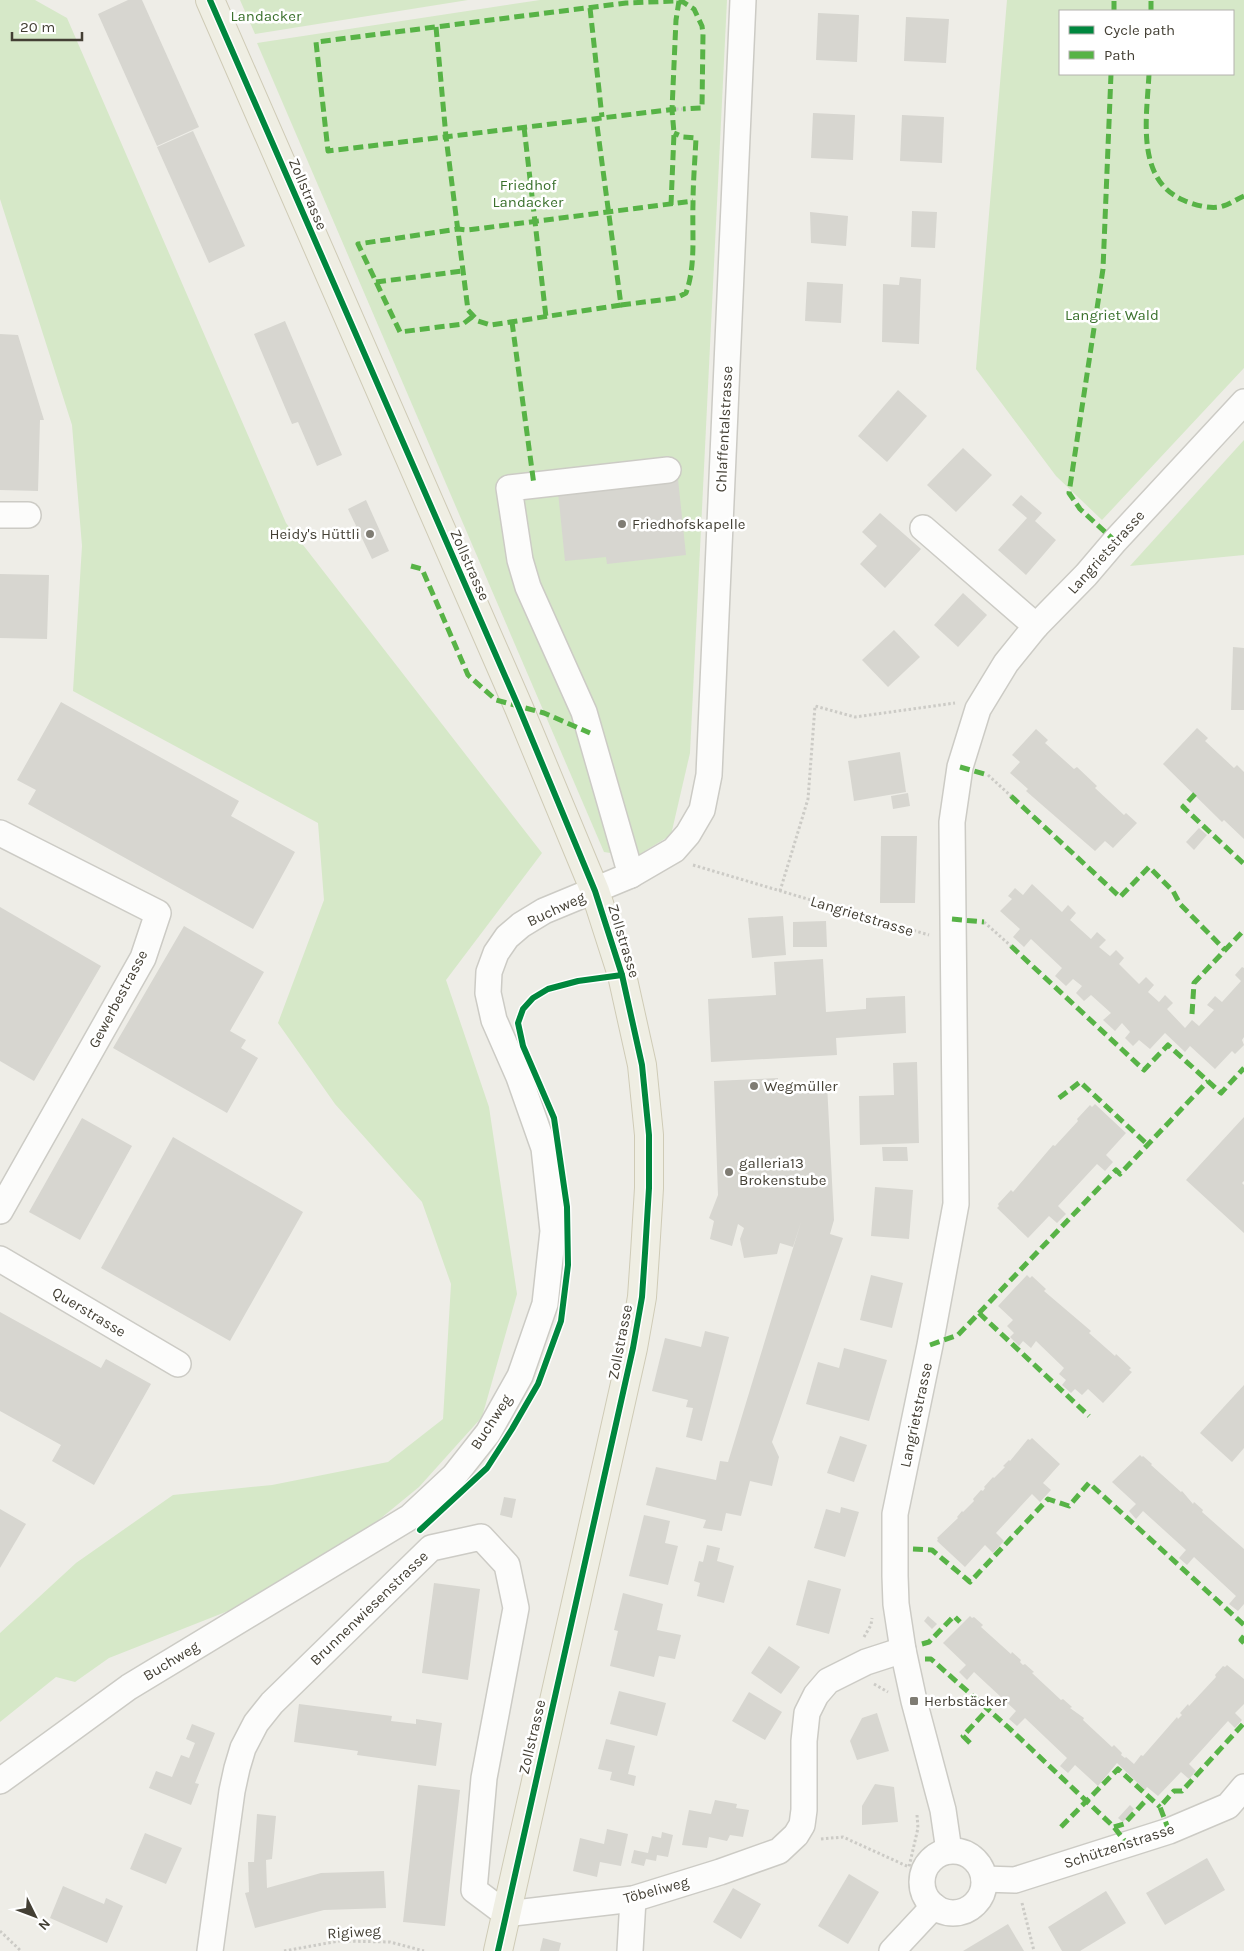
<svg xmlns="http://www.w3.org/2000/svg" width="1244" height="1951" font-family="Karla,sans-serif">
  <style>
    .green { fill: #d6e8c8; fill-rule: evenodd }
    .building { fill: #d7d6d0 }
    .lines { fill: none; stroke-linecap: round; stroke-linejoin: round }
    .minor-casing { stroke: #cccbc5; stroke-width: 28 }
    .major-casing { stroke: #cfcbb6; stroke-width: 30 }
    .path { stroke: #cccbc6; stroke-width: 3; stroke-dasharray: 2.5 2.5; stroke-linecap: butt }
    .minor { stroke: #fcfcfb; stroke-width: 25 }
    .major { stroke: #efeee3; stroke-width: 28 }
    .quiet { stroke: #57b346; stroke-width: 5; stroke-dasharray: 10 5; stroke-linecap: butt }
    .cycleway-casing { stroke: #fff; stroke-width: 9 }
    .cycleway { stroke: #00873e; stroke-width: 6 }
    .poi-dot { fill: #7f7c73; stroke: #fff; stroke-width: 2 }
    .labels { text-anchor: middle; stroke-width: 5; stroke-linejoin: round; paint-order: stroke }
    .park-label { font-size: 15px; fill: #3a702c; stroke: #fff }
    .street-label { font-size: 15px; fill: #433f34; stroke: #fff }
    .poi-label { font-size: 15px; fill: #433f34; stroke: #fff; text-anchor: start }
  </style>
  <rect width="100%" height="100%" fill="#eeede7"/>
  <g class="green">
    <path d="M0 0H35L67 18 286 523 542 853 446 980 489 1107 517 1294 482 1417 419 1487 325 1564 274 1593 109 1658 75 1682 56 1677 0 1722V1633L76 1563 173 1495 272 1485 388 1462 443 1419 451 1284 422 1202 335 1104 278 1023 324 900 318 823 73 691 82 546 72 425 0 199Z"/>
    <path d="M240 0H468L255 34Z"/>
    <path d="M540 0H727L690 753 671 835 635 857 604 852 257 43Z"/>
    <path d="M1007 0H1244V368L1102 520 1056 476 976 369ZM1060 11H1233V74H1060Z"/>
    <path d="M1244 440V555L1130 566Z"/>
  </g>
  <g class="building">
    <path d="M128 0H142L199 127 157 146 98 14Z"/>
    <path d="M818 13 859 15 857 62 816 60Z"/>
    <path d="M906 17 949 19 946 63 904 61Z"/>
    <path d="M813 113 855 115 853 160 811 158Z"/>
    <path d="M902 115 944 117 942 163 900 161Z"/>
    <path d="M193 131 245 246 209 263 157 147Z"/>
    <path d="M912 211 937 212 935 248 911 247Z"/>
    <path d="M810 212 848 216 846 246 811 243Z"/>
    <path d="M900 277 921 279 919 344 882 342 883 284 899 285Z"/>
    <path d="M807 282 843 284 841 323 805 321Z"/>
    <path d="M285 321 342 455 317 466 298 422 292 424 254 334Z"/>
    <path d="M0 334 18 335 44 420H40L38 491 0 490Z"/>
    <path d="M898 390 927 416 887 462 858 436Z"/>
    <path d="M963 448 992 475 956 512 927 485Z"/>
    <path d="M678 479 686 555 607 564 606 557 565 561 558 492Z"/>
    <path d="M1021 495 1042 513 1035 521 1056 540 1026 575 998 550 1027 518 1012 505Z"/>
    <path d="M366 500 389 551 372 559 348 509Z"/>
    <path d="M880 513 921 549 885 588 860 564 877 546 862 532Z"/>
    <path d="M0 574 49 575 47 639 0 638Z"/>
    <path d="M963 593 987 615 958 647 934 625Z"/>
    <path d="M894 630 920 657 888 687 862 660Z"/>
    <path d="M1233 647 1244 648V710H1231Z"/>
    <path d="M61 702 239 801 231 816 295 852 253 929 28 804 36 790 17 780Z"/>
    <path d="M1197 728 1208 738 1205 741 1234 768 1237 765 1244 772V839L1224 820 1222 822 1163 764Z"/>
    <path d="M1036 729 1048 740 1045 743 1074 769 1077 767 1097 786 1095 788 1124 815 1126 813 1137 823 1113 848 1105 841 1095 851 1026 791 1028 789 1010 773 1020 762 1012 755Z"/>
    <path d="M900 752 906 792 854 801 848 761Z"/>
    <path d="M908 793 910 806 893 809 891 796Z"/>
    <path d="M1199 828 1207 835 1194 850 1186 842Z"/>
    <path d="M881 836H917L915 903H880Z"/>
    <path d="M1032 884 1062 912 1068 905 1076 913 1070 920 1091 939 1097 932 1106 940 1099 947 1110 956 1116 950 1124 958 1119 964 1139 984 1146 977 1154 985 1148 992 1159 1002 1165 995 1173 1003 1167 1009 1185 1028 1192 1020 1199 1026 1214 1010 1207 1005 1215 996 1222 1002 1241 981 1235 975 1242 967 1244 968V1037L1242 1040 1244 1045 1235 1054 1232 1051 1215 1069 1190 1046 1185 1052 1165 1033 1150 1049 1139 1040 1133 1046 1125 1038 1130 1032 1122 1023 1115 1031 1103 1020 1111 1013 1091 995 1084 1001 1076 993 1082 986 1073 979 1066 986 1055 976 1062 968 1031 939 1024 947 1013 937 1020 929 1000 911 1012 899 1008 896 1015 888 1023 895Z"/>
    <path d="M0 907 101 966 34 1081 0 1061Z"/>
    <path d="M783 916 786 955 752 958 748 918Z"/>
    <path d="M826 921 827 947H793V922Z"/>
    <path d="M184 926 264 972 230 1031 246 1040 241 1048 258 1058 227 1113 113 1048Z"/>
    <path d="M823 959 826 1012 866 1009V998L905 996 906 1033 836 1038 837 1055 711 1062 708 999 776 995 774 962Z"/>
    <path d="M917 1062 919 1143 860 1145 859 1096 894 1095 893 1063Z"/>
    <path d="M778 1078V1087L827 1084 834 1220 830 1234 843 1238 772 1442 779 1457 772 1486 750 1481 741 1516 726 1513 722 1531 703 1528 706 1520 646 1505 656 1467 716 1480 720 1461 728 1462 801 1222 793 1247 780 1243 777 1254 744 1258 740 1239 744 1228 738 1224 732 1246 710 1239 714 1221 709 1218 718 1195 714 1081Z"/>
    <path d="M1095 1104 1126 1133 1106 1155 1113 1162 1105 1171 1097 1164 1058 1206 1066 1214 1057 1223 1049 1216 1028 1238 997 1208 999 1206 998 1204 1011 1190 1013 1192 1053 1145 1055 1146 1078 1121 1077 1119 1090 1105 1092 1107Z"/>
    <path d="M1244 1117V1181L1242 1183 1244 1185V1233L1186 1180Z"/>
    <path d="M82 1118 132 1146 80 1240 29 1212Z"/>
    <path d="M173 1137 303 1212 230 1341 101 1268Z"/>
    <path d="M882 1147H907L908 1161H883Z"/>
    <path d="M875 1187 913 1190 909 1239 871 1236Z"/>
    <path d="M871 1275 903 1283 892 1328 860 1320Z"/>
    <path d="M1027 1275 1030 1278 1032 1276 1046 1289 1044 1291 1091 1331 1089 1333 1115 1356 1116 1354 1131 1368 1129 1370 1132 1372 1103 1403 1088 1389 1082 1395 1075 1389 1071 1393 1062 1385 1066 1380 1059 1374 1064 1368 1036 1341 1031 1348 1023 1341 1019 1346 1010 1337 1014 1333 1007 1326 1013 1320 998 1306Z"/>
    <path d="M0 1312 101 1368 106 1359 151 1384 94 1485 52 1461 61 1445 0 1411Z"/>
    <path d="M705 1331 729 1337 702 1441 686 1437 693 1408 686 1407 688 1400 652 1391 665 1338 701 1347Z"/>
    <path d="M844 1348 887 1360 869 1421 806 1404 818 1362 839 1368Z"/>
    <path d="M1244 1385V1448L1232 1462 1200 1433Z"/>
    <path d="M840 1436 867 1445 854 1482 827 1473Z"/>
    <path d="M1032 1438 1060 1464 1043 1483 1051 1490 1040 1502 1032 1494 996 1533 1004 1541 993 1553 985 1545 965 1567 937 1541 938 1539 937 1538 958 1518 957 1517 962 1511 963 1512 974 1501 973 1499 981 1490 983 1491 985 1488 984 1487 993 1477 994 1478 1005 1467 1003 1466 1009 1460 1010 1461 1028 1439 1030 1440Z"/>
    <path d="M1140 1455 1142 1457 1143 1456 1152 1464 1151 1465 1181 1492 1182 1491 1193 1504 1194 1502 1203 1510 1202 1512 1244 1549V1604L1238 1611 1229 1604 1236 1596 1194 1557 1187 1565 1179 1558 1186 1550 1143 1511 1136 1519 1129 1511 1136 1504 1112 1482Z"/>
    <path d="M504 1497 516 1499 512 1518 500 1515Z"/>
    <path d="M841 1507 859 1512 845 1557 814 1548 826 1509 840 1513Z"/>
    <path d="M0 1509 26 1524 0 1568Z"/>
    <path d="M644 1515 670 1521 665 1543 678 1546 668 1585 629 1576Z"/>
    <path d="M707 1545 720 1548 717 1561 734 1566 724 1603 697 1596 700 1583 694 1581 699 1561 703 1562Z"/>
    <path d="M808 1580 841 1589 829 1634 796 1625Z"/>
    <path d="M434 1583 480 1589 468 1680 422 1673Z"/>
    <path d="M623 1593 663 1604 657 1630 681 1635 675 1659 659 1656 654 1677 610 1666 618 1631 614 1630Z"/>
    <path d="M928 1616 937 1624 932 1629 924 1621Z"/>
    <path d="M970 1616 972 1618 974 1617 983 1625 981 1627 1011 1654 1012 1652 1021 1660 1020 1662 1023 1665 1025 1664 1034 1672 1032 1673 1061 1700 1063 1699 1072 1707 1070 1708 1084 1718 1083 1720 1112 1747 1114 1745 1122 1753 1121 1755 1125 1758 1126 1757 1134 1764 1141 1755 1143 1756 1177 1717 1178 1719 1182 1715 1180 1713 1188 1704 1189 1706 1216 1677 1215 1675 1223 1666 1225 1667 1227 1665 1244 1679V1704L1235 1713 1242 1720 1235 1728 1228 1721 1189 1764 1196 1771 1189 1779 1181 1772 1158 1796 1147 1787 1145 1790 1117 1763 1098 1786 1075 1765 1068 1773 1060 1766 1067 1758 1025 1718 1017 1726 1009 1719 1016 1711 974 1672 967 1680 959 1672 966 1665 943 1643Z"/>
    <path d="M769 1646 800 1667 781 1694 751 1673Z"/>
    <path d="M619 1691 666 1703 657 1736 610 1724Z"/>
    <path d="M749 1692 782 1712 765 1740 732 1721Z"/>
    <path d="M299 1704 392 1716 391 1721 416 1724V1719L442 1723 436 1766 357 1755 358 1751 294 1742Z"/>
    <path d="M877 1713 889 1751 857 1760 850 1741 862 1718Z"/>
    <path d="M192 1724 215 1733 195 1783 199 1784 191 1805 149 1788 156 1771 172 1777 181 1755 189 1758 195 1743 186 1739Z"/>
    <path d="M606 1739 635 1746 628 1774 636 1776 634 1786 610 1780 612 1772 598 1769Z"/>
    <path d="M875 1784 894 1787 898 1822 862 1825V1806Z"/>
    <path d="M418 1785 460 1790 445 1926 403 1922Z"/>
    <path d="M715 1800 737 1804 736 1808 749 1810 743 1837 730 1835 727 1841 709 1837 707 1848 682 1845 689 1810 711 1814Z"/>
    <path d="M1130 1805 1134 1809 1123 1822 1118 1818Z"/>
    <path d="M257 1814 276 1816 272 1859 266 1860 267 1888 321 1873 384 1871 386 1908 324 1910 255 1928 245 1893 249 1892 248 1862H254Z"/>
    <path d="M607 1829 628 1834 621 1866 600 1862 597 1877 573 1871 580 1838 604 1844Z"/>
    <path d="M662 1832 673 1835 668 1857 657 1855 656 1861 646 1859 644 1866 631 1863 634 1850 648 1853 652 1836 661 1838Z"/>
    <path d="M145 1833 182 1848 166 1884 130 1869Z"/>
    <path d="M1207 1858 1225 1890 1165 1925 1146 1893Z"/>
    <path d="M849 1874 879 1892 848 1944 818 1926Z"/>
    <path d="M63 1886 104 1904 106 1898 123 1906 107 1943 50 1918Z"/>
    <path d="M733 1888 761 1904 741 1939 713 1922Z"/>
    <path d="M1106 1891 1126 1923 1080 1951H1062L1048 1927Z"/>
    <path d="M1008 1924 1024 1951H963Z"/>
    <path d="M543 1938 561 1943 559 1951H540Z"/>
  </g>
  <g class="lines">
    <defs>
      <g id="minor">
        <path d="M0 515H28"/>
        <path d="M923 528 1036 626"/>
        <path d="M0 833 158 913 143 958 0 1211"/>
        <path d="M631 875 584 712 528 587 520 560 509 488 668 470"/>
        <path d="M0 1259 178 1364"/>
        <path d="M0 1781 129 1687 410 1517 454 1476 488 1433 520 1376 545 1304 553 1231 544 1148 519 1077 494 1020 488 993 489 972 496 953 507 937 521 925 544 911 631 875 674 850 688 834 702 810 709 775 743 0"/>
        <path d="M949 1851 943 1810 914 1701 903 1650 896 1604 895 1576V1514L930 1345 956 1204 952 822 960 767 978 709 1006 663 1036 626 1086 575 1115 541 1244 402"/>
        <circle cx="953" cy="1882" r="31"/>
        <path d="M984 1879 1015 1880 1169 1831 1228 1806 1244 1787"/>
        <path d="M210 1951 232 1791 237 1768 243 1748 256 1723 272 1703 431 1548 481 1537 507 1565 516 1608 484 1778 474 1890 506 1914 633 1899 720 1872 779 1851 796 1835 802 1825 804 1810V1741L807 1713 816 1695 828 1681 866 1662 903 1650"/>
        <path d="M630 1951 633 1899"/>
        <path d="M892 1951 934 1906"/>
      </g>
      <path id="major" d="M210 0 519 708 595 891 622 975 642 1065 649 1135V1188L645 1253 642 1297 633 1348 498 1951"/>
    </defs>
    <use href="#minor" class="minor-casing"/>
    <use href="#major" class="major-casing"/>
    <g class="path">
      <path d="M676 109H683"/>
      <path d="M988 775 1011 796"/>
      <path d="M693 865 929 935"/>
      <path d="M780 891 808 799 815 706 855 717 955 703"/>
      <path d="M984 922 1011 946"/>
      <path d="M864 1637 871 1625 872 1618"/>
      <path d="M874 1684 888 1692"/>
      <path d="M917 1815 918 1828 909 1867 923 1878"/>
      <path d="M821 1839 843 1837 909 1867"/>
      <path d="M1022 1903 1034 1951"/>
      <path d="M0 1931 21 1951"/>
      <path d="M284 1951 339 1941 390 1942 424 1951"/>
    </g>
    <use href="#minor" class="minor"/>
    <use href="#major" class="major"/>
    <g class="quiet">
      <path d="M590 8 602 117"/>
      <path d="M1114 11V0"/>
      <path d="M1151 11V0"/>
      <path d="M436 27 446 137 468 310 478 321 491 325 621 305 596 118"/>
      <path d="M1111 74 1103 269 1069 493 1080 509 1115 541"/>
      <path d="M1149 74C1147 116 1135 179 1183 200 1194 205 1212 210 1223 206 1230 204 1237 199 1244 196"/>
      <path d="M676 109 328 151 316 42 626 3 674 1 683 2 694 9 702 26 703 34 702 108 683 109"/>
      <path d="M524 127 546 317"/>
      <path d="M671 205 674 133 672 110 676 20 679 1"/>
      <path d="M376 282 463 271"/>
      <path d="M621 305 676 298 686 293C696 265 692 234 693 204 693 182 695 160 696 138L683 137 674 133"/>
      <path d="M472 317 463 324 400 332 358 244 458 229 468 230 693 201"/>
      <path d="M512 322 534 485"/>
      <path d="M411 566 422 569 468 675 496 700 544 713 590 733"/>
      <path d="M960 767 988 775"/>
      <path d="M1195 794 1183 807 1244 864"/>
      <path d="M1011 796 1120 897 1149 867 1173 891 1180 904 1225 950"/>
      <path d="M952 919 984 922"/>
      <path d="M1011 946 1144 1070 1168 1045 1221 1093 1244 1068"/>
      <path d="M1192 1014 1194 983 1244 930"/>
      <path d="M1059 1098 1080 1082 1148 1145"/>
      <path d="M979 1313 1089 1416"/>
      <path d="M930 1345 958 1335 1116 1170 1120 1174 1208 1081"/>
      <path d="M913 1549 932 1550 970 1582 1048 1499 1069 1506 1089 1483 1244 1625"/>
      <path d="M1244 1636 1241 1640 1244 1643"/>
      <path d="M922 1644 929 1642 954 1616 960 1622"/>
      <path d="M925 1659H931L1009 1728 1114 1827 1127 1844"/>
      <path d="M970 1743 963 1736 988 1709"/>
      <path d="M1061 1827 1118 1769 1160 1807"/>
      <path d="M1114 1827 1124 1824 1149 1797"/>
      <path d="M1169 1831 1160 1807 1174 1791H1182L1244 1723"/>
    </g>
    <defs>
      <g id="cycleway">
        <path d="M210 0 519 708 595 891 622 975 642 1065 649 1135V1188L645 1253 642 1297 633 1348 498 1951"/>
        <path d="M420 1530 487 1468 512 1429 538 1384 561 1321 568 1265 567 1207 554 1118 523 1046 518 1023 523 1009 533 998 548 989 578 981 622 975"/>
      </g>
    </defs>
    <use href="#cycleway" class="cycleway-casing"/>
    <use href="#cycleway" class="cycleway"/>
  </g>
  <g class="poi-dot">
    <circle cx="622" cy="524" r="5"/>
    <circle cx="370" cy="534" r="5"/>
    <circle cx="754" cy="1086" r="5"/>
    <circle cx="729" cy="1172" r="5"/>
    <rect x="909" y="1696" width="10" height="10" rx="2.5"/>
  </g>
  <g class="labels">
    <g class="park-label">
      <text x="266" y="21">Landacker</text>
      <text x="528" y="190">Friedhof<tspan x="528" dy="17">Landacker</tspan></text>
      <text x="1112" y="320">Langriet Wald</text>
    </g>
    <g class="street-label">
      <text transform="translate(308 194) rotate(67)" y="5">Zollstrasse</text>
      <text transform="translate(724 429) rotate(-87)" y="5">Chlaffentalstrasse</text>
      <text transform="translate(1106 552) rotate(-48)" y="5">Langrietstrasse</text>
      <text transform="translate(470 565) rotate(66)" y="5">Zollstrasse</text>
      <text transform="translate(556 909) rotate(-25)" y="5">Buchweg</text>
      <text transform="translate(862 916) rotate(17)" y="5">Langrietstrasse</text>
      <text transform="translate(624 941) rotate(73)" y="5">Zollstrasse</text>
      <text transform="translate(118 999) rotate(-62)" y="5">Gewerbestrasse</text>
      <text transform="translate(89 1312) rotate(31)" y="5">Querstrasse</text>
      <text transform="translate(620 1342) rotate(-79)" y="5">Zollstrasse</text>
      <text transform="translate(916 1415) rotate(-78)" y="5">Langrietstrasse</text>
      <text transform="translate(491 1422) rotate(-57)" y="5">Buchweg</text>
      <text transform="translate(369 1608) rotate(-44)" y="5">Brunnenwiesenstrasse</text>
      <text transform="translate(171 1661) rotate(-31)" y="5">Buchweg</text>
      <text transform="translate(532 1737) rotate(-77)" y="5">Zollstrasse</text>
      <text transform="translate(1119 1846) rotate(-18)" y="5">Schützenstrasse</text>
      <text transform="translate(656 1890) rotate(-15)" y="5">Töbeliweg</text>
      <text transform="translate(354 1932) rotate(-3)" y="5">Rigiweg</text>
    </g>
    <g class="poi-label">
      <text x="632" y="529">Friedhofskapelle</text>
      <text x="360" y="539" text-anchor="end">Heidy's Hüttli</text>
      <text x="764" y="1091">Wegmüller</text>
      <text x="739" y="1168">galleria13<tspan x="739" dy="17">Brokenstube</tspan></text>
      <text x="924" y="1706">Herbstäcker</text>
    </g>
  </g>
  <rect x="1059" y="10" width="175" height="65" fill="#ffffff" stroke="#b4b2ae"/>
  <rect x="1069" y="26" width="25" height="8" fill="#00873e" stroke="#b4b2ae"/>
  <text x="1104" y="35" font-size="15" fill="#433f34">Cycle path</text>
  <rect x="1069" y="51" width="25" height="8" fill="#57b346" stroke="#b4b2ae"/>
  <text x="1104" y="60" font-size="15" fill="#433f34">Path</text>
  <g transform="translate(35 1916) rotate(132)" stroke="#ffffff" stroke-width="4" paint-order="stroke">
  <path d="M0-4L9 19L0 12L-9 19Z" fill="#433f34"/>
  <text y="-8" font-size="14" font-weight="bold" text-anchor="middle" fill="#433f34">N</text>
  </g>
  <path d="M12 32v8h70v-8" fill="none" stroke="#433f34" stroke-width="2.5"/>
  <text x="20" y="32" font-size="15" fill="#433f34" stroke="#ffffff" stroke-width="4" paint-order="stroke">20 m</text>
</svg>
